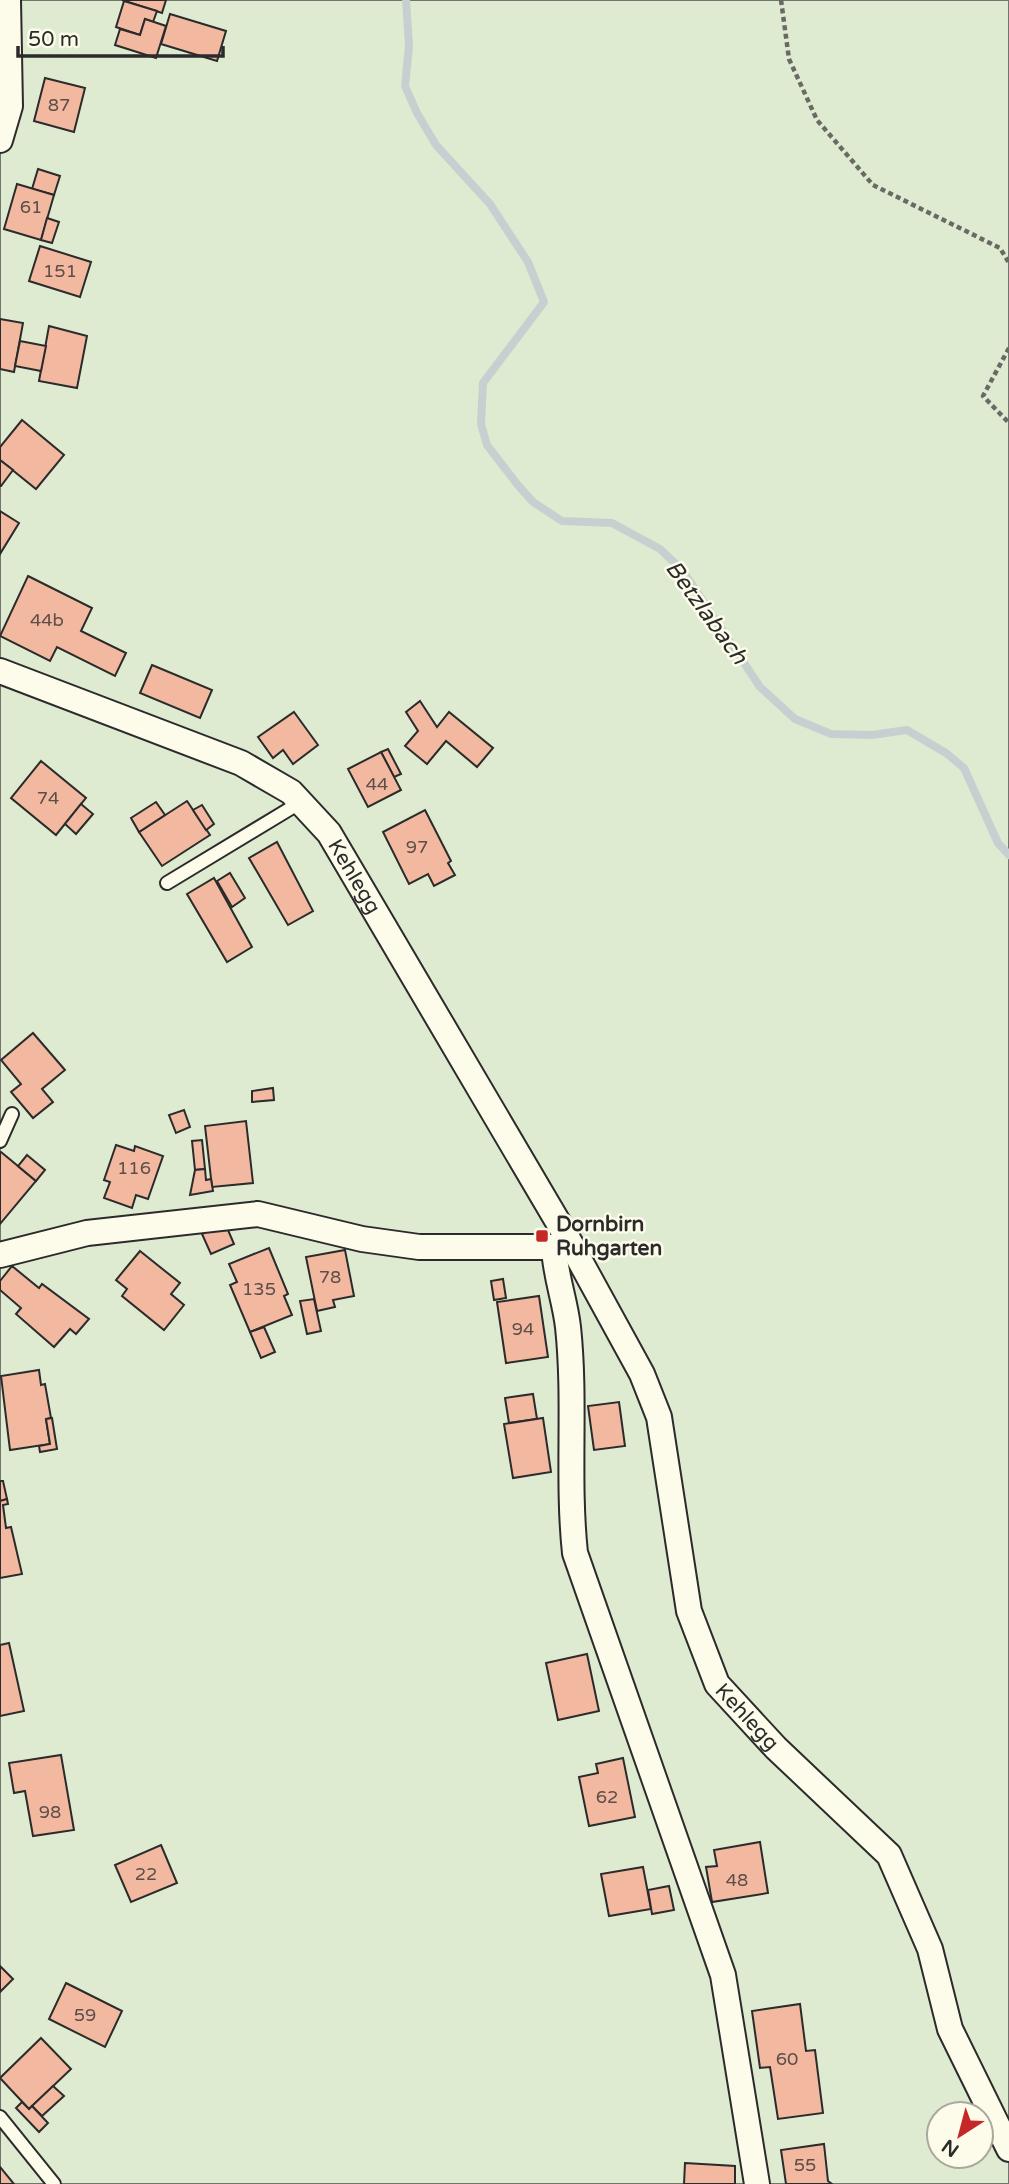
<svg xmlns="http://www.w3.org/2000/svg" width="1009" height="2184" font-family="'Varela Round',sans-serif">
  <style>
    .green { fill: #deebd1; stroke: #74746e; stroke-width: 2; fill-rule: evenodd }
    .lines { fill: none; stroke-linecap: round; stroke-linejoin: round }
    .stream { stroke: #c7d0d0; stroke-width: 8 }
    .building { fill: #f2b8a0; stroke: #2b2b2b; stroke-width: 2 }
    .lane-casing { stroke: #2b2b2b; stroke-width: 16 }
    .street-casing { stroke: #2b2b2b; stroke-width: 28 }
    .path { stroke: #6a6964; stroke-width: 4.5; stroke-dasharray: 5 3.5; stroke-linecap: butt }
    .lane { stroke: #fdfbea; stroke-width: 12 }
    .street { stroke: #fdfbea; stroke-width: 24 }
    .poi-dot { fill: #c62828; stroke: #fdfbea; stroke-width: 2.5 }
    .labels { text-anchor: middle; stroke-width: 5; stroke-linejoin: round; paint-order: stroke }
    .number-label { font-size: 18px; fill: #5d4e48 }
    .street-label { font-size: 21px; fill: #2b2b2b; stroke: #fdfbea }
    .poi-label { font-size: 21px; font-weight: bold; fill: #2b2b2b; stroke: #fdfbea; text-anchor: start }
    .water-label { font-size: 23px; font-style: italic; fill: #2b2b2b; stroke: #fdfbea }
  </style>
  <rect width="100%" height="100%" fill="#fdfbea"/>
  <path class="green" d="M0 0H1009V2184H0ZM939 2114H981V2156H939Z"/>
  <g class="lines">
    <path class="stream" d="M406 0 409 46 405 86 417 113 436 145 490 204 528 262 544 302 483 383 481 424 487 445 517 484 533 502 562 521 612 523 660 549 683 571 760 687 795 719 831 734 872 735 907 730 946 753 964 768 998 843 1009 855"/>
  </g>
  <g class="building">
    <path d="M122 0H166L162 13Z"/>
    <path d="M124 1 157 11 153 22 145 19 140 35 116 27Z"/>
    <path d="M170 14 226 31 217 61 161 44Z"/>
    <path d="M145 19 166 26 156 58 115 45 120 29 140 35Z"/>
    <path d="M45 78 85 88 74 132 34 121Z"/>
    <path d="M38 169 60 176 54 195 32 189Z"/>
    <path d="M17 184 54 195 41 240 4 229Z"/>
    <path d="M47 218 59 222 52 243 41 240Z"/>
    <path d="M40 246 91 262 80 297 29 281Z"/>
    <path d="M0 319 23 323 14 372 0 369Z"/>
    <path d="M49 326 87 336 77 388 39 381Z"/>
    <path d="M20 341 46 346 41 371 15 366Z"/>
    <path d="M22 420 64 455 36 489 0 460V447Z"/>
    <path d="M0 460 13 470 1 486H0Z"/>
    <path d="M0 511 19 523 0 554Z"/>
    <path d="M28 576 92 608 81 631 126 653 115 676 57 647 50 661 0 636Z"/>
    <path d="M152 665 212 690 200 718 140 693Z"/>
    <path d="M420 701 437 727 449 712 493 748 477 767 446 741 427 764 405 746 418 731 406 712Z"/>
    <path d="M294 712 318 745 293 764 283 750 273 758 258 737Z"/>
    <path d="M388 749 401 774 394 777 381 752Z"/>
    <path d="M381 752 401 790 368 807 348 769Z"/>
    <path d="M41 761 86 798 56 835 11 798Z"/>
    <path d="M187 801 210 835 162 866 139 832Z"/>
    <path d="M156 802 165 815 139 832 131 818Z"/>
    <path d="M81 804 93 814 76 834 65 824Z"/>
    <path d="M202 805 214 824 206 830 193 810Z"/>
    <path d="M425 810 451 861 448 863 455 875 434 886 428 874 409 884 383 832Z"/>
    <path d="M277 842 313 911 288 925 249 858Z"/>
    <path d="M230 873 245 898 232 907 217 881Z"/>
    <path d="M214 878 252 947 227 962 187 894Z"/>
    <path d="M33 1033 65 1070 42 1089 53 1102 33 1118 11 1092 21 1084 1 1060Z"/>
    <path d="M273 1088 274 1100 252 1102V1091Z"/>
    <path d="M184 1110 190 1127 176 1133 169 1115Z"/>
    <path d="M246 1121 253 1183 212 1187 205 1126Z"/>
    <path d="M202 1140 205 1169 195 1170 192 1141Z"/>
    <path d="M116 1145 134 1151 135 1146 163 1156 148 1199 136 1195 132 1208 104 1198 110 1182 104 1180Z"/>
    <path d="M1 1152 36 1181 0 1224V1153Z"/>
    <path d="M27 1155 45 1170 36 1181 18 1166Z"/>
    <path d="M205 1169 206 1180 211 1179 213 1191 190 1195 195 1170Z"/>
    <path d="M225 1223 234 1244 211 1254 202 1234Z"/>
    <path d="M269 1248 288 1294 284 1296 292 1315 250 1332 230 1285 237 1282 229 1264Z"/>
    <path d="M345 1250 354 1296 333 1300 335 1307 317 1311 306 1257Z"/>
    <path d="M140 1251 180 1283 171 1294 184 1305 164 1330 122 1296 127 1289 116 1280Z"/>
    <path d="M12 1266 39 1288 42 1284 89 1319 76 1334 70 1329 54 1347 16 1314 21 1308 0 1290V1281Z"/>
    <path d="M503 1279 506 1298 494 1300 491 1281Z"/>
    <path d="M539 1296 548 1357 506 1363 497 1302Z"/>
    <path d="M314 1299 321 1331 307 1334 300 1301Z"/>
    <path d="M264 1327 275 1352 261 1358 250 1332Z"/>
    <path d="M39 1370 41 1385 45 1384 51 1418 46 1419 50 1444 10 1450 1 1376Z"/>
    <path d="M533 1394 537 1419 509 1423 505 1398Z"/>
    <path d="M619 1402 625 1446 594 1450 588 1406Z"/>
    <path d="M52 1418 57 1449 40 1452 39 1446 50 1444 46 1419Z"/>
    <path d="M543 1418 551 1472 513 1478 504 1424Z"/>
    <path d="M0 1481H3L7 1499 0 1501Z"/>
    <path d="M7 1499 8 1504 3 1505 6 1528 11 1527 22 1574 0 1578V1501Z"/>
    <path d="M9 1643 24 1711 0 1716V1645Z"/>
    <path d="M587 1654 599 1711 558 1720 546 1663Z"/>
    <path d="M61 1755 74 1830 33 1836 25 1791 14 1793 9 1763Z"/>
    <path d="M623 1758 635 1817 589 1826 579 1777 598 1773 596 1764Z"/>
    <path d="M760 1842 768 1893 712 1902 706 1867 717 1866 714 1850Z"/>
    <path d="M161 1845 177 1883 131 1902 115 1865Z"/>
    <path d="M643 1867 651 1909 609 1916 601 1874Z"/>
    <path d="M669 1886 674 1910 652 1914 648 1890Z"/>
    <path d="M0 1966 13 1979 0 1992Z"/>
    <path d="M66 1983 122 2011 105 2047 49 2019Z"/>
    <path d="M800 2004 806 2051 815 2050 823 2113 778 2119 770 2067 760 2068 752 2011Z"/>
    <path d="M41 2038 71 2069 29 2109 0 2078Z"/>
    <path d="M53 2086 64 2096 42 2116 32 2106Z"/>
    <path d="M22 2102 29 2109 32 2106 48 2123 39 2132 16 2108Z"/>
    <path d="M824 2144 828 2181 832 2184H786L781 2150Z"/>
    <path d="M685 2163 735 2166V2184H684Z"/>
    <path d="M0 2167 14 2184H0Z"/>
  </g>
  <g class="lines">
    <defs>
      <g id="lane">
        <path d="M167 883 301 802"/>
        <path d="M0 1141 12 1114"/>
        <path d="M0 2117 54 2184"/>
      </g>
      <g id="street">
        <path d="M0 140 10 106 8 0"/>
        <path id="s1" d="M0 671 241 763 291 792 329 833 568 1239 642 1374 659 1417 689 1611 717 1684 776 1748 889 1855 930 1949 950 2029 1009 2149"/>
        <path d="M554 1247C555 1275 565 1300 568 1327 576 1402 567 1478 575 1553L723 1975 757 2184"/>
        <path d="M0 1255 87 1233 258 1214 362 1239 419 1247H554L568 1240"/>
      </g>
    </defs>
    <use href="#lane" class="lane-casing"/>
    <use href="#street" class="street-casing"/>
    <g class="path">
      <path d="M781 0 789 59 817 120 873 185 1000 248 1009 263"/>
      <path d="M1009 348 983 396 1009 423"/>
    </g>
    <use href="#lane" class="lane"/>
    <use href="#street" class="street"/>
  </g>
  <rect class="poi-dot" x="535" y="1229" width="14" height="14" rx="3.5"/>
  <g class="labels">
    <g class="number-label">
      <text x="59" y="111">87</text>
      <text x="31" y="213">61</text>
      <text x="60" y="277">151</text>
      <text x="47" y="626">44b</text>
      <text x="377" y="790">44</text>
      <text x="48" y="804">74</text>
      <text x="417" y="853">97</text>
      <text x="134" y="1174">116</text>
      <text x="330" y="1283">78</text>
      <text x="259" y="1295">135</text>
      <text x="523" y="1335">94</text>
      <text x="607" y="1803">62</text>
      <text x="50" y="1818">98</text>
      <text x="146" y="1880">22</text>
      <text x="737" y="1886">48</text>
      <text x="85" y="2021">59</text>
      <text x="787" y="2065">60</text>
      <text x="805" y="2171">55</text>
    </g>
    <g class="street-label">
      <text dy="7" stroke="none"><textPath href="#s1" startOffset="422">Kehlegg</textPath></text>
      <text dy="7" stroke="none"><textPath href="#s1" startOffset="1362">Kehlegg</textPath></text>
    </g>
    <g class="poi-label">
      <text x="556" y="1231">Dornbirn<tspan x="556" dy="24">Ruhgarten</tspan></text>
    </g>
    <g class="water-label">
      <text transform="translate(707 612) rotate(54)" y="8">Betzlabach</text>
    </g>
  </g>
  <g transform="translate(960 2135) rotate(216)"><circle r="33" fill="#fdfbea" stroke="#a9a89e" stroke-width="2"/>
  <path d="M0-5L12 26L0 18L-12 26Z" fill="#c62828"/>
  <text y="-10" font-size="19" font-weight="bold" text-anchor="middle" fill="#2b2b2b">N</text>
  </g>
  <path d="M18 46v10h205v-10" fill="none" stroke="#2b2b2b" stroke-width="3.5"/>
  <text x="28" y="46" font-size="21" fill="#2b2b2b" stroke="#fdfbea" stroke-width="5" paint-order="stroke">50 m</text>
</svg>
